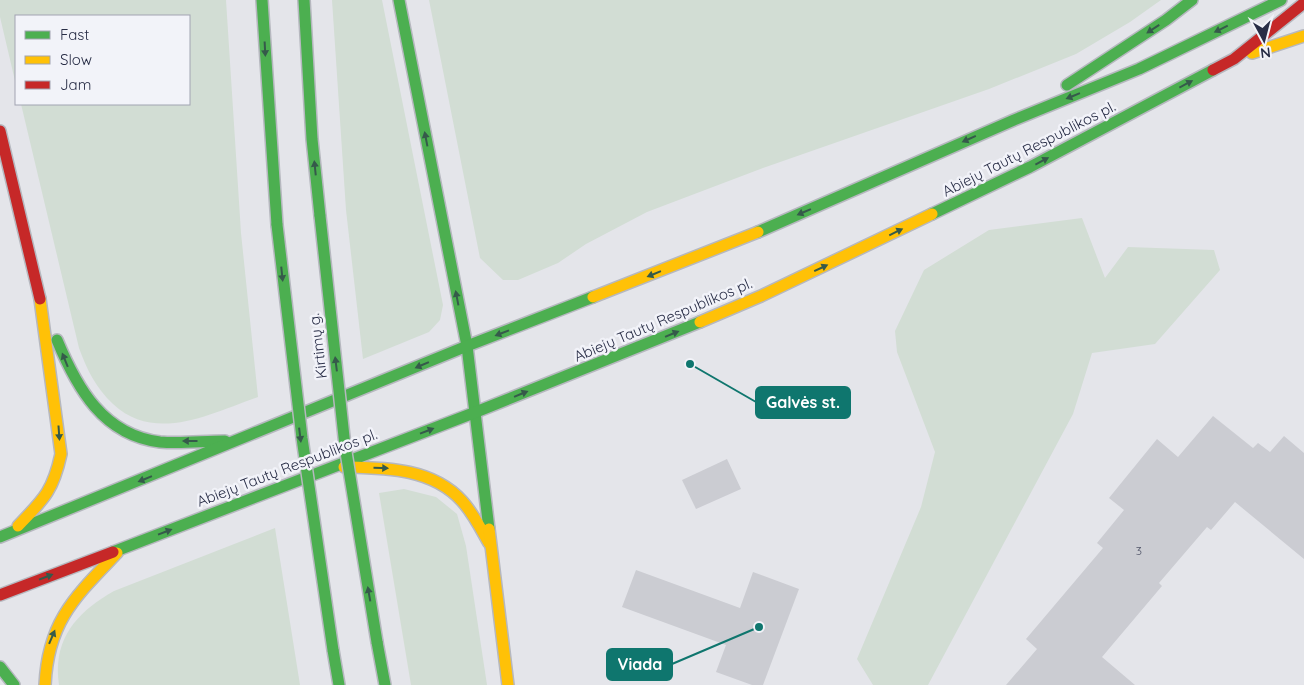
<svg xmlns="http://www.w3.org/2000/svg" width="1304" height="685" font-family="Quicksand,sans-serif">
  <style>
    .green { fill: #d2ddd4 }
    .building { fill: #cbccd2 }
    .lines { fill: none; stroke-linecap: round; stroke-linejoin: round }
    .fast-casing { stroke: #b6b8bf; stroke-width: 14 }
    .slow-casing { stroke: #b6b8bf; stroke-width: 14 }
    .jam-casing { stroke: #b6b8bf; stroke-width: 14 }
    .fast { stroke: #4caf50; stroke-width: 11 }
    .slow { stroke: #ffc107; stroke-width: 11 }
    .jam { stroke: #c62828; stroke-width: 11 }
    .fast-bridge-casing { stroke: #b6b8bf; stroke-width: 14; stroke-linecap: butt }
    .fast-bridge { stroke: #4caf50; stroke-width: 11 }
    .oneway { fill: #355a4a }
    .labels { text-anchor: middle; stroke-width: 5; stroke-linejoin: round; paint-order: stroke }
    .number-label { font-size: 12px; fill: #52566a }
    .street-label { font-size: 15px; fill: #282d46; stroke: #f2f3f9 }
    .leader { fill: none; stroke: #0f766e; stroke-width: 2 }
    .callout-dot { fill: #0f766e; stroke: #f2f3f9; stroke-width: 2 }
    .callout { fill: #0f766e; stroke: #0f766e; stroke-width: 2 }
    .callout-label { font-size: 16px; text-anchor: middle; font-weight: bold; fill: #fff }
  </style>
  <rect width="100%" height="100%" fill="#e4e5ea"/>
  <g class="green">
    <path d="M0 0H226L241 233 258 397C211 413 156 444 113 404 96 388 87 370 79 348L21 104H189V16H16V85L0 17Z"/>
    <path d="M332 0H382L443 305 440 320 429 332 363 359 346 210Z"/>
    <path d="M429 0H1161L1130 22 1076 54 989 89 763 168 647 212 586 244 558 263 518 280H503L480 258Z"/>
    <path d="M1082 218 1105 278 1128 247 1214 250 1220 270 1155 344 1092 353 1073 414 928 685H873L857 659 921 507 935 452 897 352 895 331 924 270 989 230Z"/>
    <path d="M404 489 436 497 457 514 466 546 487 685H411L379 493Z"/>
    <path d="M275 528 300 685H59C52 639 77 612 114 591Z"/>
  </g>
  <g class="building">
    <path d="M1213 416 1253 448 1258 443 1270 452 1284 436 1304 453V559L1235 502 1211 530 1207 527 1159 583 1162 586 1102 657 1135 685H1006L1037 649 1026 639 1103 548 1097 543 1124 510 1109 498 1157 439 1178 457Z"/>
    <path d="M727 459 741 489 696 509 682 480Z"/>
    <path d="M636 570 740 608 753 572 799 589 763 685H752L716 672 726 645 622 607Z"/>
  </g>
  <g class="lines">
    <defs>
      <g id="fast">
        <path d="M262 0 277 225"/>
        <path d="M304 0 312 139 320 216"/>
        <path d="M399 0 467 346 489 529"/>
        <path d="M1067 85 1166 20 1192 0"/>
        <path d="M932 214 1030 167 1213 70"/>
        <path d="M758 232 1014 120 1139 69 1281 0"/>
        <path d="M57 340C77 388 103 435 160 442 181 444 203 441 225 441"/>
        <path d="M0 537 467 346 593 297"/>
        <path d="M113 552 476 412 700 322"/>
        <path d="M377 642 385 685"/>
        <path d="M333 650 339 685"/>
        <path d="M0 667 14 685"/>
      </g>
      <g id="slow">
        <path d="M1252 53 1304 36"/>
        <path d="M593 297 758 232"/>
        <path d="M700 322 761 296 932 214"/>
        <path d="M344 467C386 468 432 468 462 501 473 513 481 529 489 543"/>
        <path d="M18 526C44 499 53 491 61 454L40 299"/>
        <path d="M489 529 508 685"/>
        <path d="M45 685C48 621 75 597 117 553"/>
      </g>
      <g id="jam">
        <path d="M1213 70 1234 59 1304 3"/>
        <path d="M0 131 40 299"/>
        <path d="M0 595 113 552"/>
      </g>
    </defs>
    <use href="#fast" class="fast-casing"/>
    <use href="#slow" class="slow-casing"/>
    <use href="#jam" class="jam-casing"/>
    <use href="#fast" class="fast"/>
    <use href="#slow" class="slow"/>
    <use href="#jam" class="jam"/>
    <defs>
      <g id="fast-bridge">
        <path d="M320 216 345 446 377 642"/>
        <path d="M277 225 302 438 333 650"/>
      </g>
    </defs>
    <use href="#fast-bridge" class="fast-bridge-casing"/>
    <use href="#fast-bridge" class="fast-bridge"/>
  </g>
  <defs><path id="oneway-solid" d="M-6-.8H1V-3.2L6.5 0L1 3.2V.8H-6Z" transform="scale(1.25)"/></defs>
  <g class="oneway">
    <use href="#oneway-solid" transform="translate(1153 29) rotate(147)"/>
    <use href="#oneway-solid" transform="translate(1221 29) rotate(154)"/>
    <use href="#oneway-solid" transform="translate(265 49) rotate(87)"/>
    <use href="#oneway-solid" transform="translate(1186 84) rotate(-28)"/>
    <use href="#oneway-solid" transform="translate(1073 96) rotate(158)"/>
    <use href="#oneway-solid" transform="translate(426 139) rotate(-101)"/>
    <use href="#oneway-solid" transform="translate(969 139) rotate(156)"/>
    <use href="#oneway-solid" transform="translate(1042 161) rotate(-28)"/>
    <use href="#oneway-solid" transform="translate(315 168) rotate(-96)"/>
    <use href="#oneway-solid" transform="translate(804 212) rotate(157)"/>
    <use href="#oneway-solid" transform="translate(896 232) rotate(-26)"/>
    <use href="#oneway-solid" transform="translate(821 268) rotate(-25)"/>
    <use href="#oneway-solid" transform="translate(282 274) rotate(84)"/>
    <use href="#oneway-solid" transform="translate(654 274) rotate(158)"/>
    <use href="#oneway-solid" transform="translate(457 298) rotate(-101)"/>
    <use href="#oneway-solid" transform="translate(502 333) rotate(159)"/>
    <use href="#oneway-solid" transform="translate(672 334) rotate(-22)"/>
    <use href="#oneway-solid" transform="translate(65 360) rotate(-112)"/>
    <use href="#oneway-solid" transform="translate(336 364) rotate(-97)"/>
    <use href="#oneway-solid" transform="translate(422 365) rotate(157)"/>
    <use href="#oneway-solid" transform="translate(521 394) rotate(-22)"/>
    <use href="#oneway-solid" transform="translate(427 431) rotate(-21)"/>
    <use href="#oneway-solid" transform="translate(59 433) rotate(86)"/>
    <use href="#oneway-solid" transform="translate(300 435) rotate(83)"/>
    <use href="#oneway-solid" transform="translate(190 441) rotate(180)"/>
    <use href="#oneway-solid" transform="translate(381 468) rotate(2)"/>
    <use href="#oneway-solid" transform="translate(145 479) rotate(158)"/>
    <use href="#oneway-solid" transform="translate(165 532) rotate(-21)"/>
    <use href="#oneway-solid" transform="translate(46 577) rotate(-21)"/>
    <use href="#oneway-solid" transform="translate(369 594) rotate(-100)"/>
    <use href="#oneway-solid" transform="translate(52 637) rotate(-67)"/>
  </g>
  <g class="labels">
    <g class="number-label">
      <text x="1139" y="555">3</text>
    </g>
    <g class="street-label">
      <text transform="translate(1029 149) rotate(-27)" y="5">Abiejų Tautų Respublikos pl.</text>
      <text transform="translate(663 320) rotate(-23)" y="5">Abiejų Tautų Respublikos pl.</text>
      <text transform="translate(318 346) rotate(-97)" y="5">Kirtimų g.</text>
      <text transform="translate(287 468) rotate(-21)" y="5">Abiejų Tautų Respublikos pl.</text>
    </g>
  </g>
  <path class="leader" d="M690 364L756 402M759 627L672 664"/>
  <g class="callout-dot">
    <circle cx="690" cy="364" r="5"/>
    <circle cx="759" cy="627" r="5"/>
  </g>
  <g class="callout">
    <rect x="756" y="387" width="94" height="31" rx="5"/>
    <rect x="607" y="649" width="65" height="31" rx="5"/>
  </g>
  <g class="callout-label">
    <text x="803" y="408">Galvės st.</text>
    <text x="640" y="670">Viada</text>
  </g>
  <rect x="15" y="15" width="175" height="90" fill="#f2f3f9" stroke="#a1a4b1"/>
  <rect x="25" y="31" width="25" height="8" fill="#4caf50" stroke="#a1a4b1"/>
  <text x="60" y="40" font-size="15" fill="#282d46">Fast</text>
  <rect x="25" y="56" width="25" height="8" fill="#ffc107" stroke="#a1a4b1"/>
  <text x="60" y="65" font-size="15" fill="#282d46">Slow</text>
  <rect x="25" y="81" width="25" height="8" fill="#c62828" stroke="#a1a4b1"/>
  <text x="60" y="90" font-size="15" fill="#282d46">Jam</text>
  <g transform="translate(1264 40) rotate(173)" stroke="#f2f3f9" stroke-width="4" paint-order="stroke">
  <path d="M0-4L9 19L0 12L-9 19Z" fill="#282d46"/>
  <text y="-8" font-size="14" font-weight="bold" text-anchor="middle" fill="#282d46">N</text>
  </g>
</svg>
